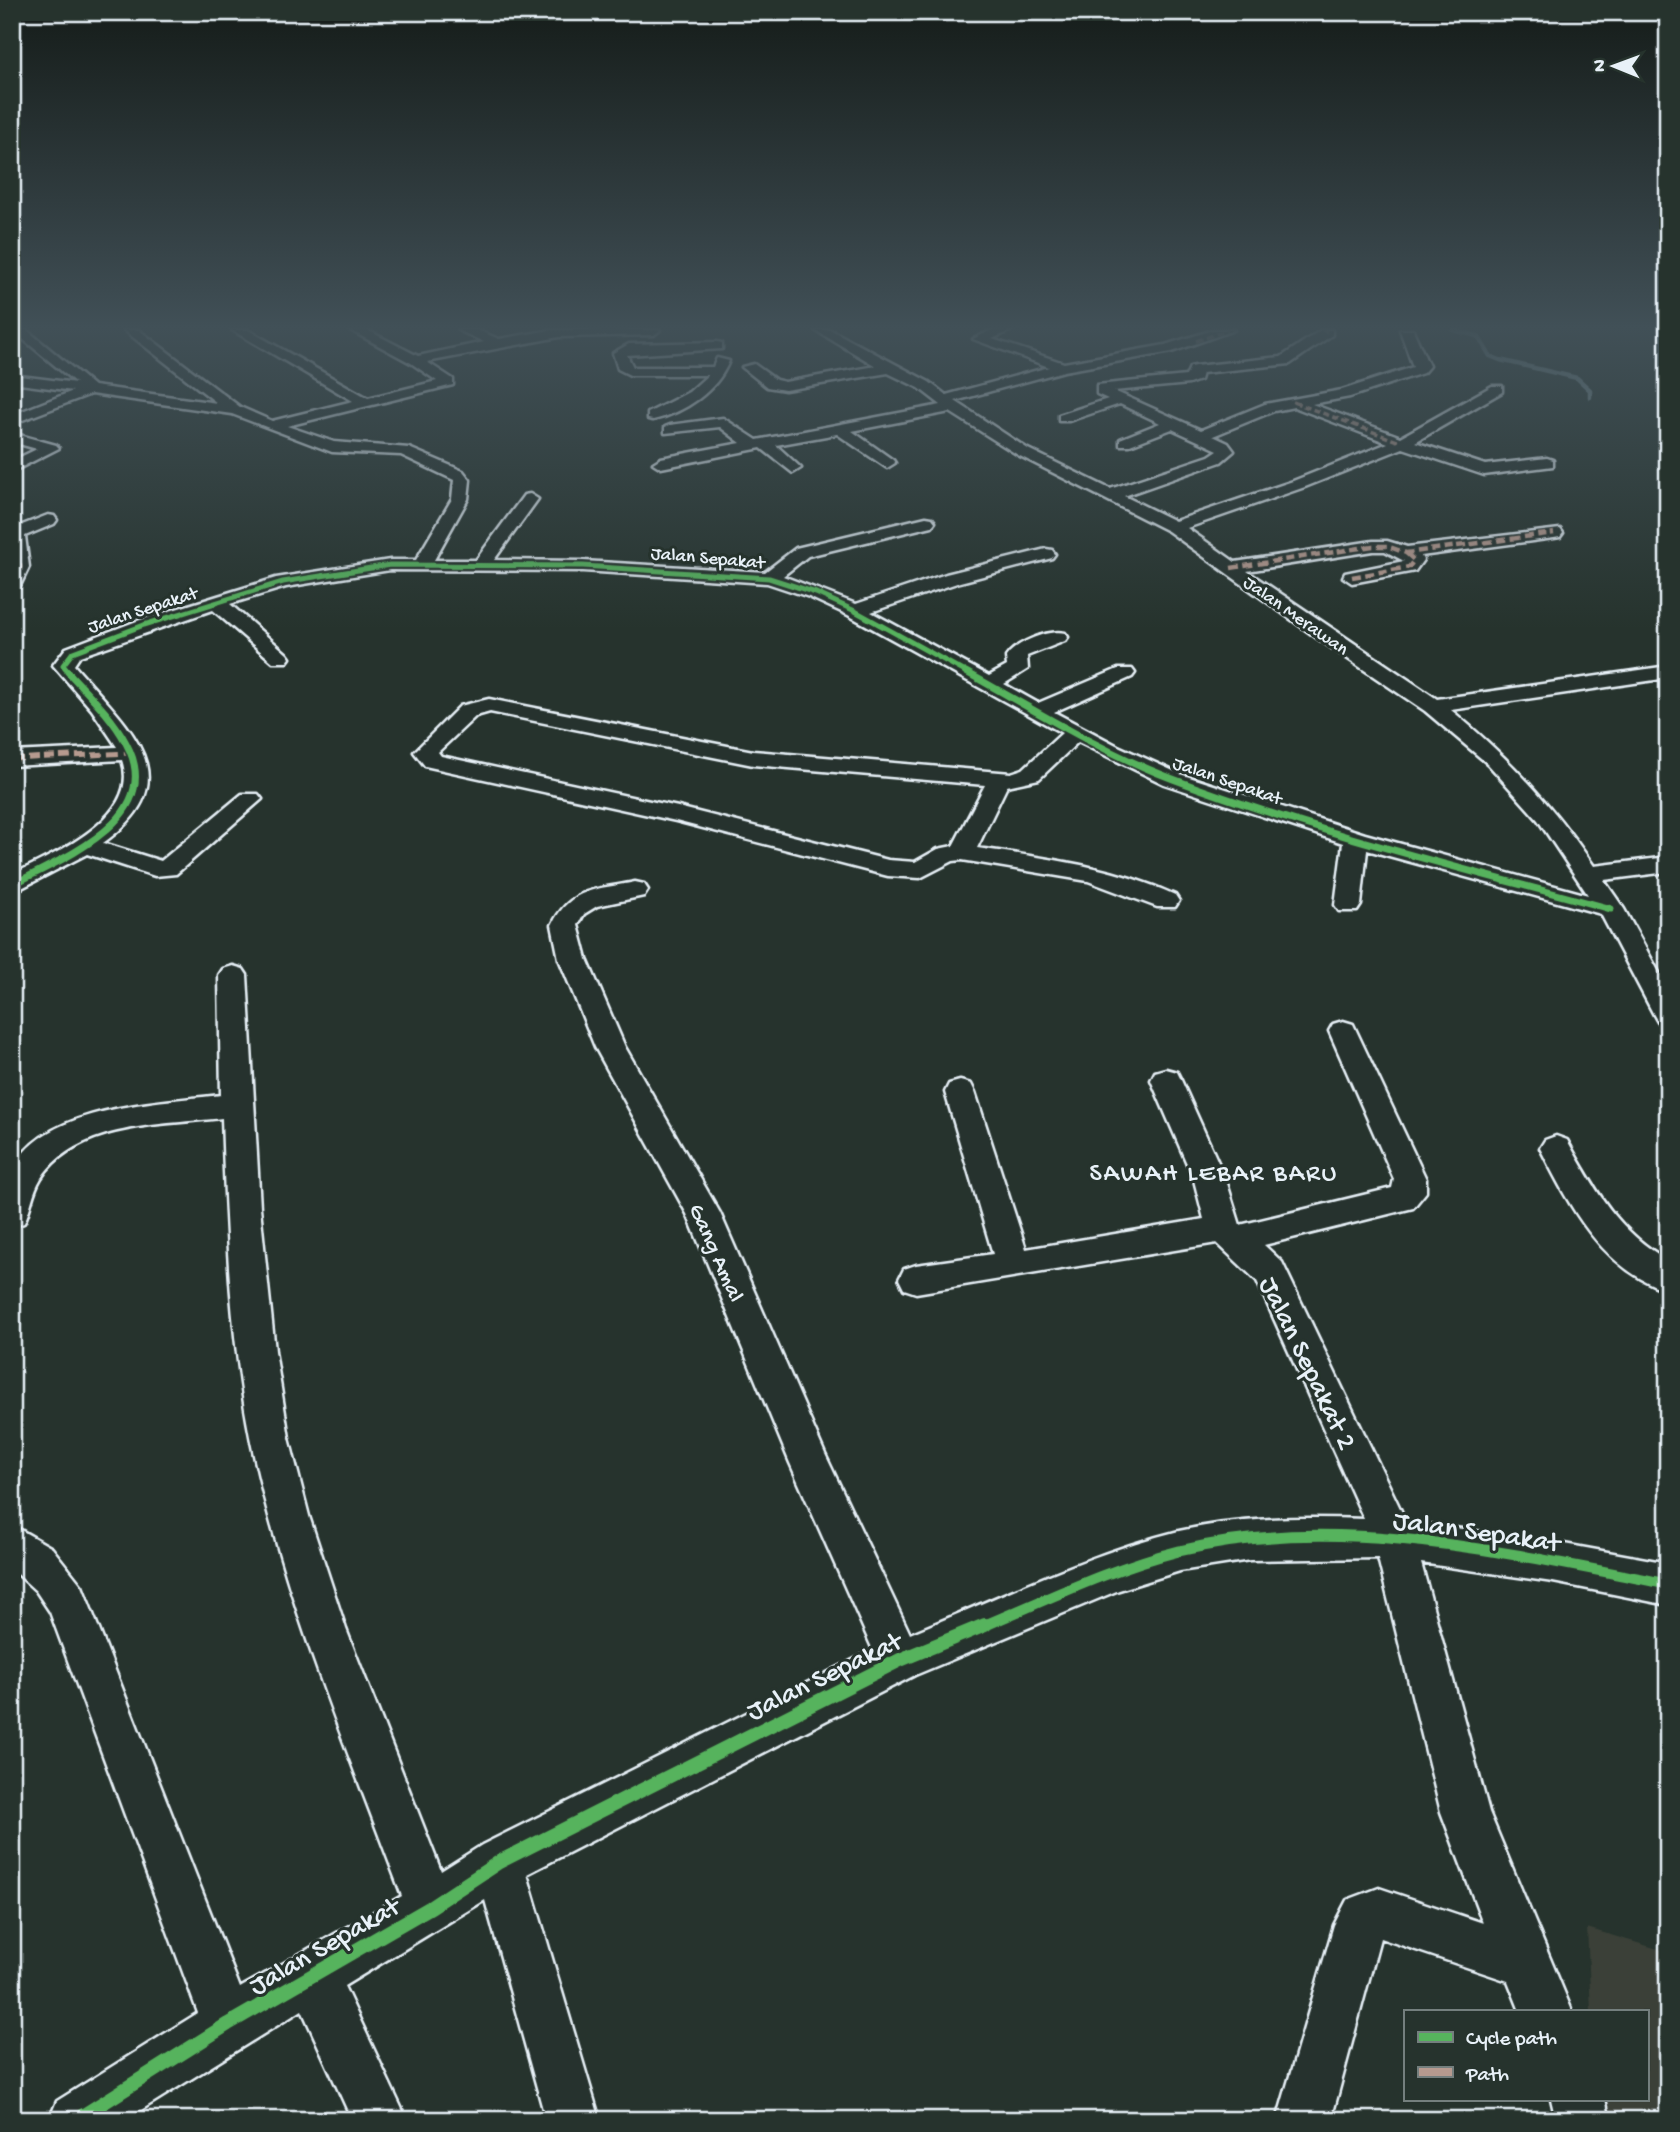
<svg xmlns="http://www.w3.org/2000/svg" width="1680" height="2132" font-family="'Gochi Hand',sans-serif">
  <style>
    .built { fill: #3a4138 }
    .lines { fill: none; stroke-linecap: round; stroke-linejoin: round }
    .stream { stroke: #879ea5; stroke-width: 4.5 }
    .street-casing { stroke: #e8f1f8; stroke-width: 5 }
    .street { fill: #26332d; fill-rule: evenodd }
    .quiet-far2 { stroke: #b69a8f; stroke-width: 3.5; stroke-dasharray: 7 3.5; stroke-linecap: butt }
    .quiet-far1 { stroke: #b69a8f; stroke-width: 4.5; stroke-dasharray: 9 4.5; stroke-linecap: butt }
    .quiet { stroke: #b69a8f; stroke-width: 5; stroke-dasharray: 11 5; stroke-linecap: butt }
    .cycleway-far3-casing { stroke: #26332d; stroke-width: 8 }
    .cycleway-far2-casing { stroke: #26332d; stroke-width: 10 }
    .cycleway-far1-casing { stroke: #26332d; stroke-width: 16 }
    .cycleway-casing { stroke: #26332d; stroke-width: 18 }
    .cycleway-far3 { stroke: #56b35d; stroke-width: 5 }
    .cycleway-far2 { stroke: #56b35d; stroke-width: 7 }
    .cycleway-far1 { stroke: #56b35d; stroke-width: 11 }
    .cycleway { stroke: #56b35d; stroke-width: 14 }
    .labels { text-anchor: middle; stroke-width: 6; stroke-linejoin: round; paint-order: stroke }
    .far-street-label { font-size: 19px; fill: #e8f1f8; stroke: #26332d }
    .street-label { font-size: 23px; fill: #e8f1f8; stroke: #26332d }
    .quarter-label { font-size: 26px; letter-spacing: 2px; fill: #e8f1f8; stroke: #26332d }
    .near-street-label { font-size: 28px; fill: #e8f1f8; stroke: #26332d }
  </style>
  <rect width="100%" height="100%" fill="#26332d"/>
  <filter id="ink" filterUnits="userSpaceOnUse"><feTurbulence type="fractalNoise" baseFrequency=".0143" numOctaves="2"/><feDisplacementMap in="SourceGraphic" scale="14" xChannelSelector="R" yChannelSelector="G"/><feConvolveMatrix kernelMatrix="1 2 1 2 8 2 1 2 1" color-interpolation-filters="sRGB"/></filter>
  <g filter="url(#ink)">
    <path class="built" d="M1587 1928 1668 1952V2120H1596L1595 2099H1647V2011H1591Z"/>
    <g class="lines">
      <path class="stream" d="M1453 330 1478 336 1490 356 1500 360 1577 378 1590 390V397"/>
      <defs>
        <g id="street">
          <path d="M12 330H27L94 386 217 403 124 330H139L240 407 272 421 353 401 232 330H248L368 398 437 381 411 363 350 330H367L418 356 484 342 458 330H477L499 339 551 330H660L654 335 559 337 427 362 453 379V385L287 426 334 442 409 448 463 471 470 480 468 499 434 560H476L524 495 530 494 538 499 494 560 583 561 765 572 796 548 926 517 932 518 935 522 932 526 808 556 783 576 856 604 946 574 1046 549 1052 550 1055 554 1052 558 960 582 871 612 989 676 1007 666 1006 657C1015 643 1048 629 1065 633L1068 637 1065 641 1027 656 1028 669 1004 684 1038 703 1118 669H1132L1135 673 1132 677 1054 712 1118 746 1180 774 1365 834 1588 895 1538 820 1488 764 1425 711 1317 638 1168 531 1018 455 950 412 852 431 893 460 895 463 887 468 837 434 776 445 801 468 793 473 761 448 661 468 653 463 661 458 741 443 720 427 665 433V427L670 425 723 418 757 440 941 405 919 388 888 373 785 390 767 387 742 367 754 364 776 380 785 382 876 366 815 330H831L929 382 946 395 1049 367 973 339 992 330H1012L992 339 1064 363 1165 345 1213 330H1234L1172 352 1064 371 955 401 1028 449 1110 489 1209 456 1218 450 1172 429 1130 445H1120V439L1160 423 1120 404 1069 421H1059V415L1108 399 1097 394V385L1186 376 1190 367 1195 366 1281 357 1321 330H1332V335L1290 364 1202 373 1200 380 1189 384 1114 391 1201 430 1265 404 1342 390 1413 367 1400 330H1413L1429 366 1423 373 1350 397 1312 404 1401 437 1492 386H1502V392L1415 442 1485 465 1547 458 1553 460V466L1484 475 1403 448 1305 487 1187 528 1235 562 1373 541H1387L1407 547 1560 529 1563 533 1560 537 1554 538 1421 556 1423 560 1415 571 1352 583 1343 577 1345 573 1404 561 1385 551H1373L1247 571 1437 699 1668 666V678L1451 710C1510 759 1550 802 1594 866L1668 857V872L1604 880 1624 909 1668 989V1025L1658 1022 1654 1015 1601 914 1367 850 1361 905 1357 911H1339L1335 905 1343 843 1164 784 1078 742 1039 779 1007 786 977 848C1045 858 1112 866 1175 895L1179 901 1175 907H1157L1088 881 962 860 953 861 920 878 888 876 676 821 425 766 414 752 460 706 489 699 753 751 1011 773 1023 769 1062 733 848 615 809 597 767 583 583 571 390 570 286 587 230 604 287 654 290 658 287 662H273L213 610 80 656 74 665C125 725 195 778 103 843L161 861 242 794H258L262 799 176 874 155 876 87 854 12 893V875C53 854 142 818 122 760L12 766V752L117 747 92 710 53 665 66 648 137 621 276 578 390 560H416L452 499 454 480 401 455 332 452 232 414 91 394 12 424V415L73 391 12 383V375L76 383ZM1294 407 1388 443 1293 481 1175 521 1124 496 1221 462 1234 451 1228 443 1213 436 1274 411ZM490 712 753 765 985 785 953 846 938 849 915 862 888 860 678 807 441 756 438 752 476 716Z"/>
          <path d="M717 342 722 343V349L627 355 633 367H713L717 358 729 361C717 391 684 413 653 420L648 419V413L689 392 708 375H630L618 369 613 353 629 344Z"/>
          <path d="M12 433 56 445 59 448 12 472V461L37 449 12 442Z"/>
          <path d="M48 515 54 516 57 520 54 524 25 536 29 567 19 588 12 590V529Z"/>
          <path d="M635 882 644 884 648 890 644 896 597 906 584 914 578 925 587 959 625 1047 720 1213 825 1454 910 1634C998 1598 1087 1554 1179 1531 1239 1517 1303 1517 1364 1519L1257 1281 1217 1243 916 1293 904 1289 899 1279 904 1269 916 1265 993 1254 945 1092 949 1084 960 1081 971 1084 975 1092 1026 1249 1204 1219 1194 1180 1151 1080 1155 1072 1166 1069 1177 1072 1181 1080 1226 1180 1240 1225 1392 1188 1394 1179 1329 1031 1333 1024 1343 1021 1353 1024 1426 1179V1192L1413 1208 1264 1245 1282 1262 1406 1521 1553 1542 1668 1563V1605L1553 1582 1421 1563 1489 1812 1572 2011H1520L1508 1981 1380 1938 1331 2120H1277L1334 1925 1347 1900 1379 1888 1483 1923 1441 1812 1378 1558 1250 1560 1180 1571 1119 1590 915 1675 527 1874 600 2120H546L485 1900 344 1986 407 2120H352L302 2010 125 2120H49L57 2101 198 2013 50 1612 36 1591 12 1569V1525L52 1548 82 1586 240 1988 402 1896C348 1752 289 1610 255 1460 230 1349 226 1231 222 1118 164 1125 78 1122 41 1178 32 1192 31 1209 24 1223L12 1227C12 1211 7 1182 14 1168 43 1106 163 1102 221 1095L219 975 223 969 233 966 243 969 247 975 260 1208 275 1351 289 1438 309 1516 346 1629 441 1871 482 1845 873 1650 790 1463 687 1214 595 1047 559 959 552 925C571 887 596 890 635 882Z"/>
          <path d="M1556 1136 1567 1140C1594 1188 1618 1233 1668 1260V1291C1601 1268 1570 1207 1540 1148L1545 1140Z"/>
          <path d="M1551 2099H1605L1610 2120H1556Z"/>
        </g>
      </defs>
      <use href="#street" class="street-casing"/>
      <use href="#street" class="street"/>
      <g class="quiet-far2">
        <path d="M1322 330 1327 332"/>
        <path d="M1196 341 1228 330"/>
        <path d="M1293 402 1400 442"/>
      </g>
      <g class="quiet-far1">
        <path d="M1231 568 1373 546H1387L1406 553 1554 533"/>
        <path d="M1352 577 1409 567 1414 560 1406 553"/>
        <path d="M12 584 20 567 16 533"/>
      </g>
      <path class="quiet" d="M12 759 129 753"/>
      <defs>
        <path id="cycleway-far3" d="M70 674 63 665 73 652 144 625 283 582 390 565 583 566 769 578 816 593 855 611 969 674"/>
        <g id="cycleway-far2">
          <path d="M966 672C1033 709 1101 752 1173 779 1316 833 1465 869 1611 909"/>
          <path d="M12 885C65 857 167 818 126 743 111 715 89 695 68 672"/>
        </g>
        <path id="cycleway-far1" d="M981 1627C1046 1600 1111 1568 1179 1551 1338 1512 1511 1554 1668 1584"/>
        <path id="cycleway" d="M76 2120 228 2024 431 1907 499 1862 900 1660 985 1625"/>
      </defs>
      <use href="#cycleway-far3" class="cycleway-far3-casing"/>
      <use href="#cycleway-far2" class="cycleway-far2-casing"/>
      <use href="#cycleway-far1" class="cycleway-far1-casing"/>
      <use href="#cycleway" class="cycleway-casing"/>
      <use href="#cycleway-far3" class="cycleway-far3"/>
      <use href="#cycleway-far2" class="cycleway-far2"/>
      <use href="#cycleway-far1" class="cycleway-far1"/>
      <use href="#cycleway" class="cycleway"/>
    </g>
  </g>
  <linearGradient id="sky" x2="0" y2="1"><stop stop-color="#151c19"/><stop offset="0.52" stop-color="#415057"/><stop offset="1" stop-color="#415057" stop-opacity="0"/></linearGradient>
  <rect width="1680" height="629" fill="url(#sky)"/>
  <g class="labels">
    <g class="far-street-label">
      <text transform="translate(708 556) rotate(5)" y="7">Jalan Sepakat</text>
      <text transform="translate(142 608) rotate(-18)" y="7">Jalan Sepakat</text>
      <text transform="translate(1297 614) rotate(35)" y="7">Jalan Merawan</text>
      <text transform="translate(1228 779) rotate(19)" y="7">Jalan Sepakat</text>
    </g>
    <g class="street-label">
      <text transform="translate(718 1252) rotate(66)" y="8">Gang Amal</text>
    </g>
    <g class="quarter-label">
      <text x="1214" y="1180">SAWAH LEBAR BARU</text>
    </g>
    <g class="near-street-label">
      <text transform="translate(1310 1362) rotate(64)" y="10">Jalan Sepakat 2</text>
      <text transform="translate(1477 1529) rotate(8)" y="10">Jalan Sepakat</text>
      <text transform="translate(823 1674) rotate(-26)" y="10">Jalan Sepakat</text>
      <text transform="translate(323 1944) rotate(-30)" y="10">Jalan Sepakat</text>
    </g>
  </g>
  <rect width="1680" height="2132" fill="none" stroke="#26332d" stroke-width="42"/>
  <rect x="21" y="21" width="1638" height="2090" fill="none" stroke="#e8f1f8" stroke-width="2.5" filter="url(#ink)"/>
  <rect x="1404" y="2010" width="245" height="91" fill="#26332d" stroke="#747f7e" stroke-width="2"/>
  <rect x="1418" y="2032" width="35" height="10" fill="#56b35d" stroke="#747f7e" stroke-width="2"/>
  <text x="1466" y="2044" font-size="21" fill="#e8f1f8">Cycle path</text>
  <rect x="1418" y="2067" width="35" height="10" fill="#b69a8f" stroke="#747f7e" stroke-width="2"/>
  <text x="1466" y="2080" font-size="21" fill="#e8f1f8">Path</text>
  <g transform="translate(1614 66) rotate(271)" stroke="#26332d" stroke-width="5" paint-order="stroke">
  <path d="M0-5L12 26L0 18L-12 26Z" fill="#e8f1f8"/>
  <text y="-10" font-size="19" font-weight="bold" text-anchor="middle" fill="#e8f1f8">N</text>
  </g>
</svg>
